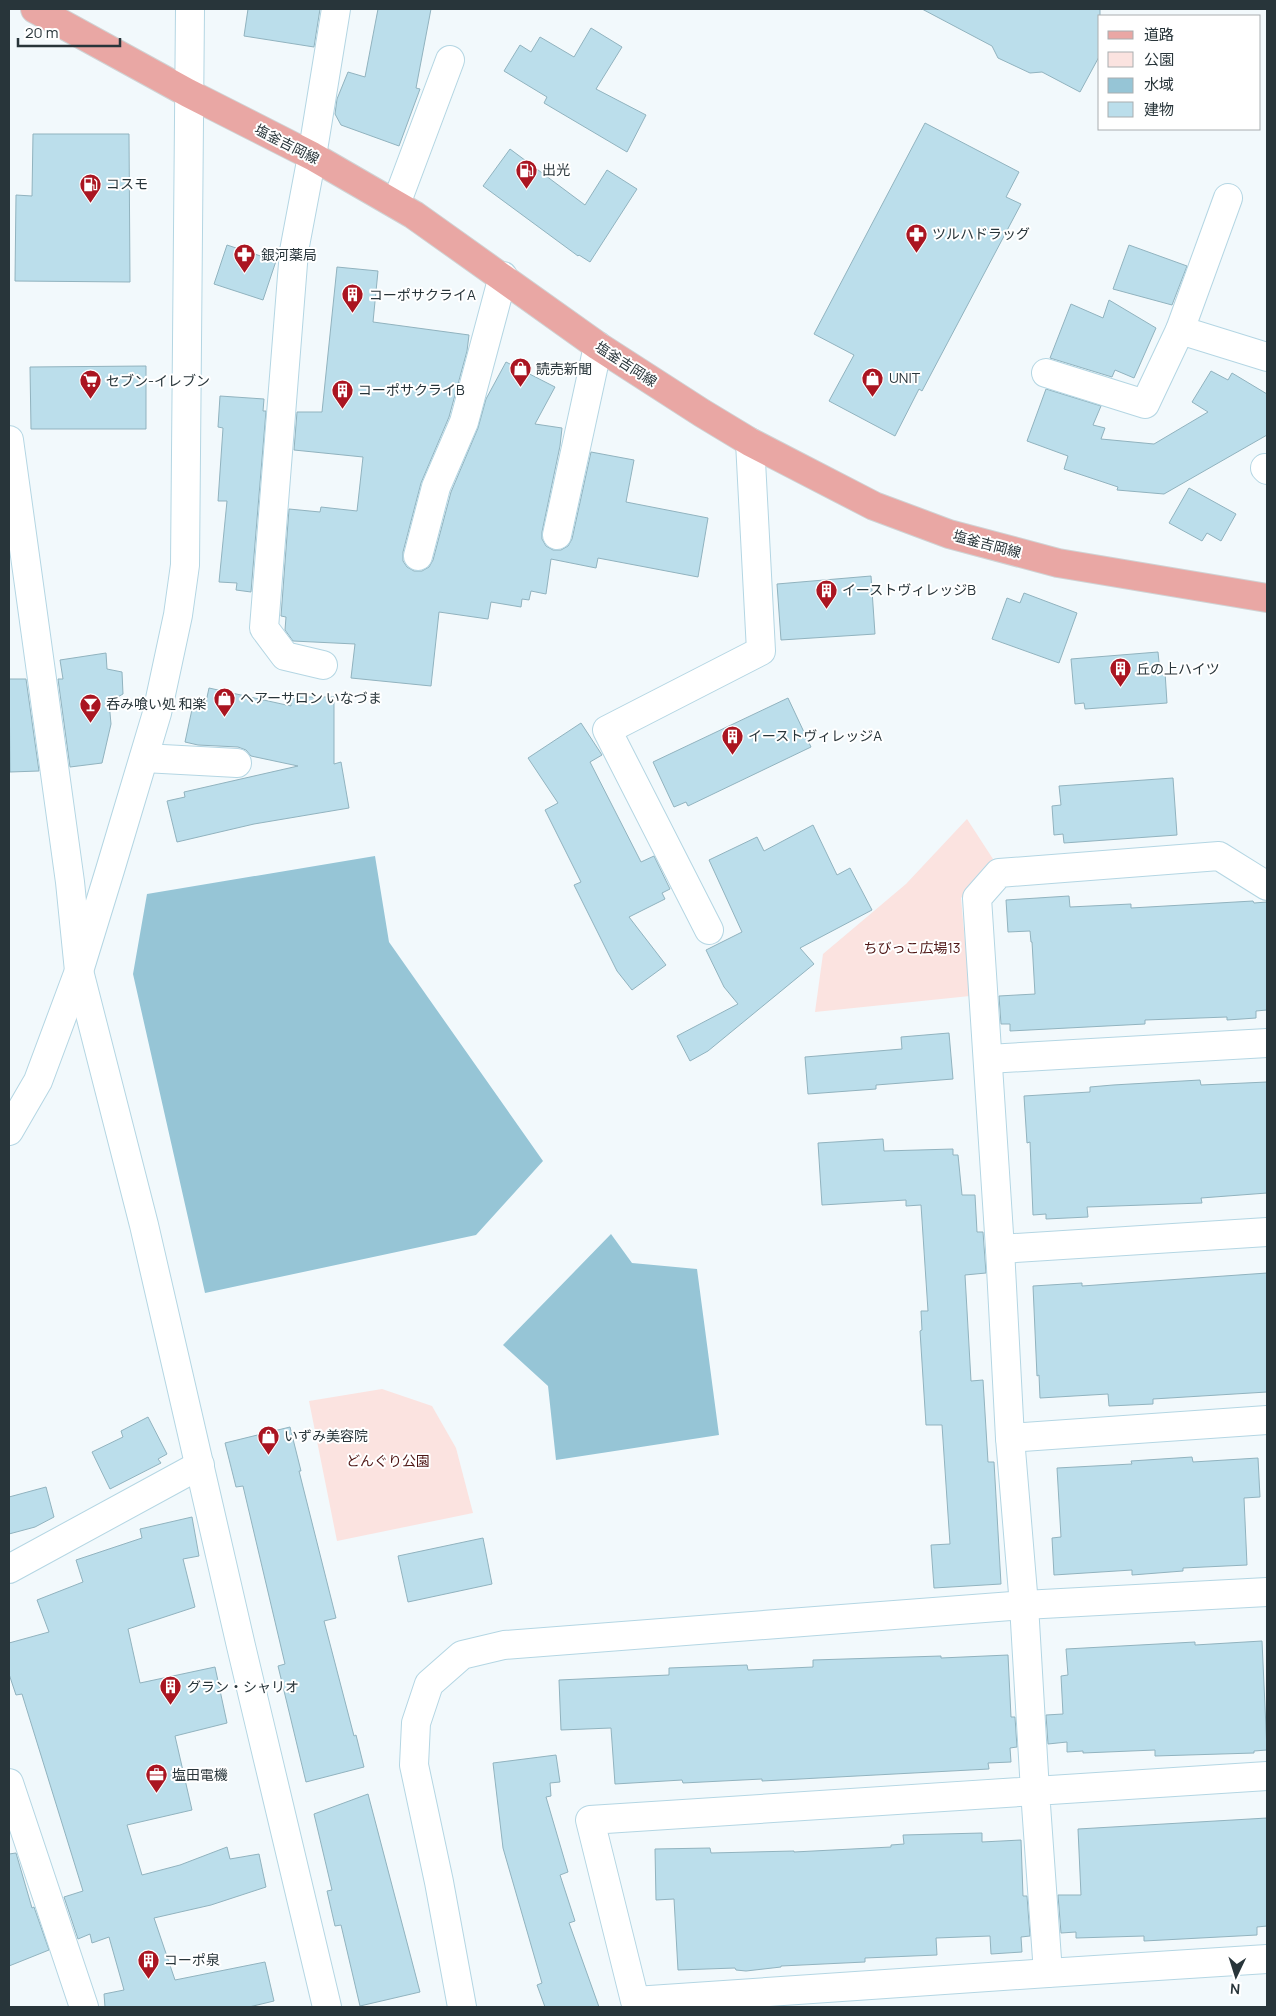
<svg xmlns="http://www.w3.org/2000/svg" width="1276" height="2016" font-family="Manrope,'Noto Sans JP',sans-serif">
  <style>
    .green { fill: #fbe3e0 }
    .water { fill: #96c5d6 }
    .building { fill: #bbdeeb; stroke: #91b3bf }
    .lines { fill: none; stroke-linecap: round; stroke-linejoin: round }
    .minor-casing { stroke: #b4d6e3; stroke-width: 30 }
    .tertiary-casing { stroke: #b4d6e3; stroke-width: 30 }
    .primary-casing { stroke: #d0d3d4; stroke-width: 30 }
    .minor { stroke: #fff; stroke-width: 28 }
    .tertiary { stroke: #fff; stroke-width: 28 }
    .primary { stroke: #e9a7a4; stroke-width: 28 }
    .labels { text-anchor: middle; stroke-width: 4; stroke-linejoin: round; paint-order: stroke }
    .street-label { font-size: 14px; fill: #28353a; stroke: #fff }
    .poi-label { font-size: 14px; fill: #28353a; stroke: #fff; text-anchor: start }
    .park-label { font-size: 14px; fill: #4e1615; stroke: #fff }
  </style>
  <rect width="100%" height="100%" fill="#f2f9fc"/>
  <g class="green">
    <path d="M967 819 993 859 961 898 970 996 815 1012 823 954 906 884Z"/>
    <path d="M382 1389 432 1406 456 1448 473 1513 337 1541 309 1401Z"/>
  </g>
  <g class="water">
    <path d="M375 856 389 942 543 1161 476 1235 205 1293 133 974 147 894Z"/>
    <path d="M611 1234 632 1263 697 1269 719 1435 556 1460 548 1386 503 1345Z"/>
  </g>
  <g class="building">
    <path d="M248 9H320L314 47 244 36Z"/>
    <path d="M378 9H431L416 88 420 89 399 146 341 125 335 114 337 99 348 72 365 77Z"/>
    <path d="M922 9H1100V55L1080 92 1042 72 1030 73 998 58 992 46Z"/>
    <path d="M591 28 622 47 596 89 646 115 627 152 544 103 547 97 504 71 520 45 531 52 540 37 574 57Z"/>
    <path d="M925 123 1019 172 1006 197 1021 204 922 391 919 389 895 436 829 401 854 355 814 334Z"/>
    <path d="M33 134H129L130 282 15 281 16 195 32 196Z"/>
    <path d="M510 149 585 205 607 170 637 189 590 262 579 255 578 256 483 186Z"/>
    <path d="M227 245 276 261 263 300 214 284Z"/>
    <path d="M1129 245 1187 266 1172 305 1113 289Z"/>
    <path d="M337 267 378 271 373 322 469 335 467 351 449 417 421 483 403 552V561L407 567 414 571H422L429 567 433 560 451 492 478 428 486 399 506 362 555 387 535 424 562 428 560 446 542 532V539L546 546 553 550H561L568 546 572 539 591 452 634 460 626 502 708 518 698 577 598 558 596 568 551 559 546 594 531 591 529 600 522 599 521 607 491 602 488 619 439 612 431 686 351 678 355 644 293 641 285 630 286 617 281 616 289 509 320 512 321 507 357 511 363 457 294 450 297 412H322Z"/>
    <path d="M1109 300 1156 328 1134 378 1115 370 1112 377 1050 358 1071 304 1103 318Z"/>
    <path d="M146 366V429H31L30 367Z"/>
    <path d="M1211 371 1228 380 1232 373 1267 394V435L1164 494 1117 490 1118 487 1064 469 1068 456 1027 441 1046 389 1101 406 1093 425 1105 428 1101 439 1154 444 1208 412 1192 402Z"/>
    <path d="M220 396 264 399 263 411H266L251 592 236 590 237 583 219 582 227 501H218L223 428 218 427Z"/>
    <path d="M1189 488 1236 514 1221 541 1207 533 1202 541 1169 523Z"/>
    <path d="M871 576 875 634 781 640 777 584Z"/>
    <path d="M1024 593 1077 613 1059 663 992 639 1007 598 1020 603Z"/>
    <path d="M1158 652 1160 672H1165L1167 703 1085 709 1084 703 1075 704 1071 659Z"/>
    <path d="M106 653 107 669 122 672 123 694 109 702 111 724 102 763 70 767 58 679H63L60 660Z"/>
    <path d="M9 679H26L39 771 10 772Z"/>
    <path d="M209 688 291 706V697H334V764L341 762 349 808 254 824 177 842 167 801 185 797 184 792 298 766 251 756 246 750 238 747 198 745 185 742 194 700 206 702Z"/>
    <path d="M788 698 811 747 688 806 686 802 674 807 653 762Z"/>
    <path d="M581 723 602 755 590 762 641 862 654 856 670 889 662 893 665 899 629 917 666 965 632 990 617 971 574 885 581 882 545 810 558 803 528 758Z"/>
    <path d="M1173 778 1177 835 1064 843 1063 834 1054 835 1052 806 1061 805 1059 786Z"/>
    <path d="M813 825 837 875 850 868 872 910 800 948 814 964 708 1051 690 1061 677 1036 738 1004 724 987 706 950 742 932 709 860 757 837 764 851Z"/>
    <path d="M1069 896 1070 907 1131 904V908L1253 901 1254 903 1267 902V1010L1256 1011V1018L1227 1020V1017L1145 1020V1024L1010 1031V1024H1001L999 996 1035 994 1032 942H1031L1030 931 1008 932 1006 900Z"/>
    <path d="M949 1033 953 1079 876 1085V1089L808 1094 805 1057 902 1049 901 1037Z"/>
    <path d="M1200 1080 1201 1085 1267 1082V1193L1201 1198 1202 1203 1087 1207 1088 1217 1046 1219V1214L1033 1215 1030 1142 1027 1143 1024 1096 1090 1092V1087L1113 1085Z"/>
    <path d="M883 1139 884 1151 953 1149V1155H958L962 1195H975L977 1232H983L986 1273 965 1275 971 1381 983 1380 988 1462H994L1001 1584 934 1588 931 1545 950 1544 942 1425H926L920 1331 922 1330 921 1311H928L921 1205 906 1206V1200L822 1205 818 1143Z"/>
    <path d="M1267 1273V1392L1153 1399V1404L1109 1406 1108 1394 1040 1398 1039 1375 1037 1376 1033 1286 1082 1283V1286Z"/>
    <path d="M148 1417 167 1454 158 1459 161 1463 110 1489 92 1452 123 1437 121 1431Z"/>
    <path d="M290 1427 301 1471H299L336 1618 324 1621 354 1736 356 1735 364 1767 306 1782 278 1666 285 1664 243 1486 236 1487 225 1443Z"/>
    <path d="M1192 1457 1193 1462 1258 1458 1260 1497 1244 1498 1247 1565 1183 1568V1571L1132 1575V1570L1054 1575 1052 1538 1061 1537 1057 1468 1132 1464 1131 1461Z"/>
    <path d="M46 1487 54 1517 35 1527 9 1534V1497Z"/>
    <path d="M192 1517 199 1556 183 1559 195 1607 128 1629 140 1683 215 1667 227 1723 175 1736 192 1810 127 1825 142 1875 180 1865 227 1847 230 1859 259 1854 266 1887 211 1905 154 1918 175 1980 265 1962 274 2001 249 2007H105L104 1994 124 1990 109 1937 92 1943 90 1934 78 1939 64 1897 83 1891 22 1694 16 1695 9 1674V1643L49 1632 37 1600 83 1582 76 1560 142 1538 140 1529Z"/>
    <path d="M483 1538 492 1584 408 1602 398 1556Z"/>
    <path d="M1262 1641 1267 1750 1254 1751V1753L1155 1756V1750L1083 1753V1751L1067 1752V1742L1048 1744 1046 1715 1063 1714 1061 1676 1068 1675 1066 1649 1195 1642V1645Z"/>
    <path d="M1008 1655 1011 1717H1015L1017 1747 1010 1748 1011 1762 988 1763 989 1769 762 1781V1779L683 1783 682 1780 615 1784 611 1728 561 1730 559 1680 669 1675V1668L747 1665 748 1670 813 1667V1660L941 1656V1658Z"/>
    <path d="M556 1755 560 1782 550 1783 551 1796 546 1797 568 1872 560 1875 575 1921 569 1923 599 2007H545L537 1985 542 1983 503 1848 493 1763Z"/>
    <path d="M368 1794 420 1992 360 2006 341 1925 335 1926 327 1891 332 1890 314 1814Z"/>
    <path d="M1267 1818V1926L1257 1927V1935L1144 1941V1936L1076 1938V1932L1061 1933 1058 1895H1081L1078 1829Z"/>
    <path d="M982 1833V1842L1021 1840 1023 1896H1027L1030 1936 1021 1937 1022 1952 991 1954 990 1936 936 1938 937 1955 865 1958V1962L781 1966V1967L746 1971 736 1970 735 1968 678 1970 674 1899 656 1900 655 1849 710 1848 711 1853 794 1851V1852L891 1847V1845L904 1844 903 1835Z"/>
    <path d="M16 1853 32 1908 34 1907 49 1950 9 1966V1854Z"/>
  </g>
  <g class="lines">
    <defs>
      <g id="minor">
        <path d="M396 204 450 60"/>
        <path d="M1180 330 1228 198"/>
        <path d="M1046 373 1145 404 1180 330 1267 357"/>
        <path d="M9 440 70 882 79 971"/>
        <path d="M1265 468 1267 470"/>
        <path d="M557 535 598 346"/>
        <path d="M418 556 436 487 464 422 503 276"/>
        <path d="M323 665 285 656 264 628 294 251 312 156 336 9"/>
        <path d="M144 758 237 763"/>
        <path d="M709 930 607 730 761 651 750 442"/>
        <path d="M988 1059 1267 1043"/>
        <path d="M1000 1249 1267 1232"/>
        <path d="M1010 1438 1267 1420"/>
        <path d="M9 1569 200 1465"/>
        <path d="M1267 1776 1035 1791 1048 1973 1267 1959"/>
        <path d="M9 1783 84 2007"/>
        <path d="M1048 1973 635 2001 590 1820 1035 1791 1024 1605 1010 1438 1000 1249 977 898 999 873 1219 856 1267 886"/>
        <path d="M462 2007 439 1882 414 1765 416 1723 429 1684 462 1655 504 1645 1024 1605 1267 1592"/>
      </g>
      <g id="tertiary">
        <path d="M79 971 144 1225 241 1646 327 2007"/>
        <path d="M9 1131 38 1081 79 971 110 870 157 713 178 615 185 565 190 9"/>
      </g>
      <path id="primary" d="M35 9 188 93 312 156 414 215 598 346 702 413 750 442 874 506 949 534 1058 563 1267 598"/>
    </defs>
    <use href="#minor" class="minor-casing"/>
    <use href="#tertiary" class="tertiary-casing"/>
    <use href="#primary" class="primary-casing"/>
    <use href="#minor" class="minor"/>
    <use href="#tertiary" class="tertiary"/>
    <use href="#primary" class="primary"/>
  </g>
  <defs>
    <symbol id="fuel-pin" viewBox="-11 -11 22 30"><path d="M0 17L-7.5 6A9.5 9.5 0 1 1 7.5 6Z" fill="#aa1521" stroke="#fff"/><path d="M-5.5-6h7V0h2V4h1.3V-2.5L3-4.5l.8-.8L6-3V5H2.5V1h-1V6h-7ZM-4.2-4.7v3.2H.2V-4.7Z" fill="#fff"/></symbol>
    <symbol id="pharmacy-pin" viewBox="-11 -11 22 30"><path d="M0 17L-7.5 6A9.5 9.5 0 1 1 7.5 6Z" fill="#aa1521" stroke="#fff"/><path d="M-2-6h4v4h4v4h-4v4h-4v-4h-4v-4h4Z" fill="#fff"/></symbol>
    <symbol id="building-pin" viewBox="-11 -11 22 30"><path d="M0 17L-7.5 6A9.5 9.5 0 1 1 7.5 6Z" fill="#aa1521" stroke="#fff"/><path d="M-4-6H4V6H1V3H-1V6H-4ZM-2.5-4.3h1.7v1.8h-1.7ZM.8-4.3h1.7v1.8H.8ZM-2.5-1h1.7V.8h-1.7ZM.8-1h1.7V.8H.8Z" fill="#fff"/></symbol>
    <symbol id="shop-pin" viewBox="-11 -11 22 30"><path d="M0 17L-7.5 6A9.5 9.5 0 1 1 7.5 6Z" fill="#aa1521" stroke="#fff"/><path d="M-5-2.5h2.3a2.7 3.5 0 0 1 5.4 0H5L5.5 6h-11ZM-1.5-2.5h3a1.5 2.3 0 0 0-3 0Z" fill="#fff"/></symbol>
    <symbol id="supermarket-pin" viewBox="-11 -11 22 30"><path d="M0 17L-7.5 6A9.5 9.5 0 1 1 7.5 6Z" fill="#aa1521" stroke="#fff"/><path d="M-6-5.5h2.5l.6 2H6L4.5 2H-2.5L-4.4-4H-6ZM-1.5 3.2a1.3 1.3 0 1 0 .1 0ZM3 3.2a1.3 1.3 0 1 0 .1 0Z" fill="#fff"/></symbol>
    <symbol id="bar-pin" viewBox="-11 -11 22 30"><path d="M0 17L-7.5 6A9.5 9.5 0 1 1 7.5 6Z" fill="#aa1521" stroke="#fff"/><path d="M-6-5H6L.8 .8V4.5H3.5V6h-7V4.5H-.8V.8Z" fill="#fff"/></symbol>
    <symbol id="office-pin" viewBox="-11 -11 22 30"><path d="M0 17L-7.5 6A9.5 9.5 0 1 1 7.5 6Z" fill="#aa1521" stroke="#fff"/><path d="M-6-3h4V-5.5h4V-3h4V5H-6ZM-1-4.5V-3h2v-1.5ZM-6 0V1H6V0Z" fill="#fff"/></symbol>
  </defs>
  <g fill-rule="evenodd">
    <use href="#fuel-pin" x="514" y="158" width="25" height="34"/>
    <use href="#fuel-pin" x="78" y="172" width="25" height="34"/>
    <use href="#pharmacy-pin" x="904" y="222" width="25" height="34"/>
    <use href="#pharmacy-pin" x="232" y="242" width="25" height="34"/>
    <use href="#building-pin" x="340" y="282" width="25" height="34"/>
    <use href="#shop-pin" x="508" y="356" width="25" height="34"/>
    <use href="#shop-pin" x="860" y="366" width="25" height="34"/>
    <use href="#supermarket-pin" x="78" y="368" width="25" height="34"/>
    <use href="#building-pin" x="330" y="378" width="25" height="34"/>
    <use href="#building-pin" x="814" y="578" width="25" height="34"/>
    <use href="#building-pin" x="1108" y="656" width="25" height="34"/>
    <use href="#shop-pin" x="212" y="686" width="25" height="34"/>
    <use href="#bar-pin" x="78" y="692" width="25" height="34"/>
    <use href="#building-pin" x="720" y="724" width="25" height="34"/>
    <use href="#shop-pin" x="256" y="1424" width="25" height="34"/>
    <use href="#building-pin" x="158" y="1674" width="25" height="34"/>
    <use href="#office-pin" x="144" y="1762" width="25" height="34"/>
    <use href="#building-pin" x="136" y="1948" width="25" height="34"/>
  </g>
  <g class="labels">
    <g class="street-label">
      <text transform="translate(287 144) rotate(27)" y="5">塩釜吉岡線</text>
      <text transform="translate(626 364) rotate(33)" y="5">塩釜吉岡線</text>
      <text transform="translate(987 544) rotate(15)" y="5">塩釜吉岡線</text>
    </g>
    <g class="poi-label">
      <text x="542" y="175">出光</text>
      <text x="106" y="189">コスモ</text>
      <text x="932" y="239">ツルハドラッグ</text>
      <text x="261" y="260">銀河薬局</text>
      <text x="369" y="300">コーポサクライA</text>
      <text x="536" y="374">読売新聞</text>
      <text x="889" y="383">UNIT</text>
      <text x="106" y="386">セブン-イレブン</text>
      <text x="358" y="395">コーポサクライB</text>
      <text x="842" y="595">イーストヴィレッジB</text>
      <text x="1136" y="674">丘の上ハイツ</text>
      <text x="240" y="703">ヘアーサロン いなづま</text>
      <text x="106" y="709">呑み喰い処 和楽</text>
      <text x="748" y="741">イーストヴィレッジA</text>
      <text x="284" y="1441">いずみ美容院</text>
      <text x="187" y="1692">グラン・シャリオ</text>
      <text x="172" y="1780">塩田電機</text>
      <text x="164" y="1965">コーポ泉</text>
    </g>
    <g class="park-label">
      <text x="912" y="953">ちびっこ広場13</text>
      <text x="388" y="1466">どんぐり公園</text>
    </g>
  </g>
  <rect width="1276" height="2016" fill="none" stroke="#28353a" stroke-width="20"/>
  <rect x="1098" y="15" width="162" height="115" fill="#ffffff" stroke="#a9aeb0"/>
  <rect x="1108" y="31" width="25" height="8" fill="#e9a7a4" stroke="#a9aeb0"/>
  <text x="1144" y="40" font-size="15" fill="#28353a">道路</text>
  <rect x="1108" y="52" width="25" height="15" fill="#fbe3e0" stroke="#a9aeb0"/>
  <text x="1144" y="65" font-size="15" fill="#28353a">公園</text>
  <rect x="1108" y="78" width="25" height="15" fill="#96c5d6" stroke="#a9aeb0"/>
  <text x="1144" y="90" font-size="15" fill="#28353a">水域</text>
  <rect x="1108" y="102" width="25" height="15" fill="#bbdeeb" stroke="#a9aeb0"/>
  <text x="1144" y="115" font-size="15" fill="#28353a">建物</text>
  <g transform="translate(1236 1976) rotate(184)" stroke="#ffffff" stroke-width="4" paint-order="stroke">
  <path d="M0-4L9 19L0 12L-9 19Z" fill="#28353a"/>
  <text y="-8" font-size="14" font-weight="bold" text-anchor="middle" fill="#28353a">N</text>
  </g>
  <path d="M18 38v8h102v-8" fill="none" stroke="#28353a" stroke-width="2.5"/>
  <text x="25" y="38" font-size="15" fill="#28353a" stroke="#ffffff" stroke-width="4" paint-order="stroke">20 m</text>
</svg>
